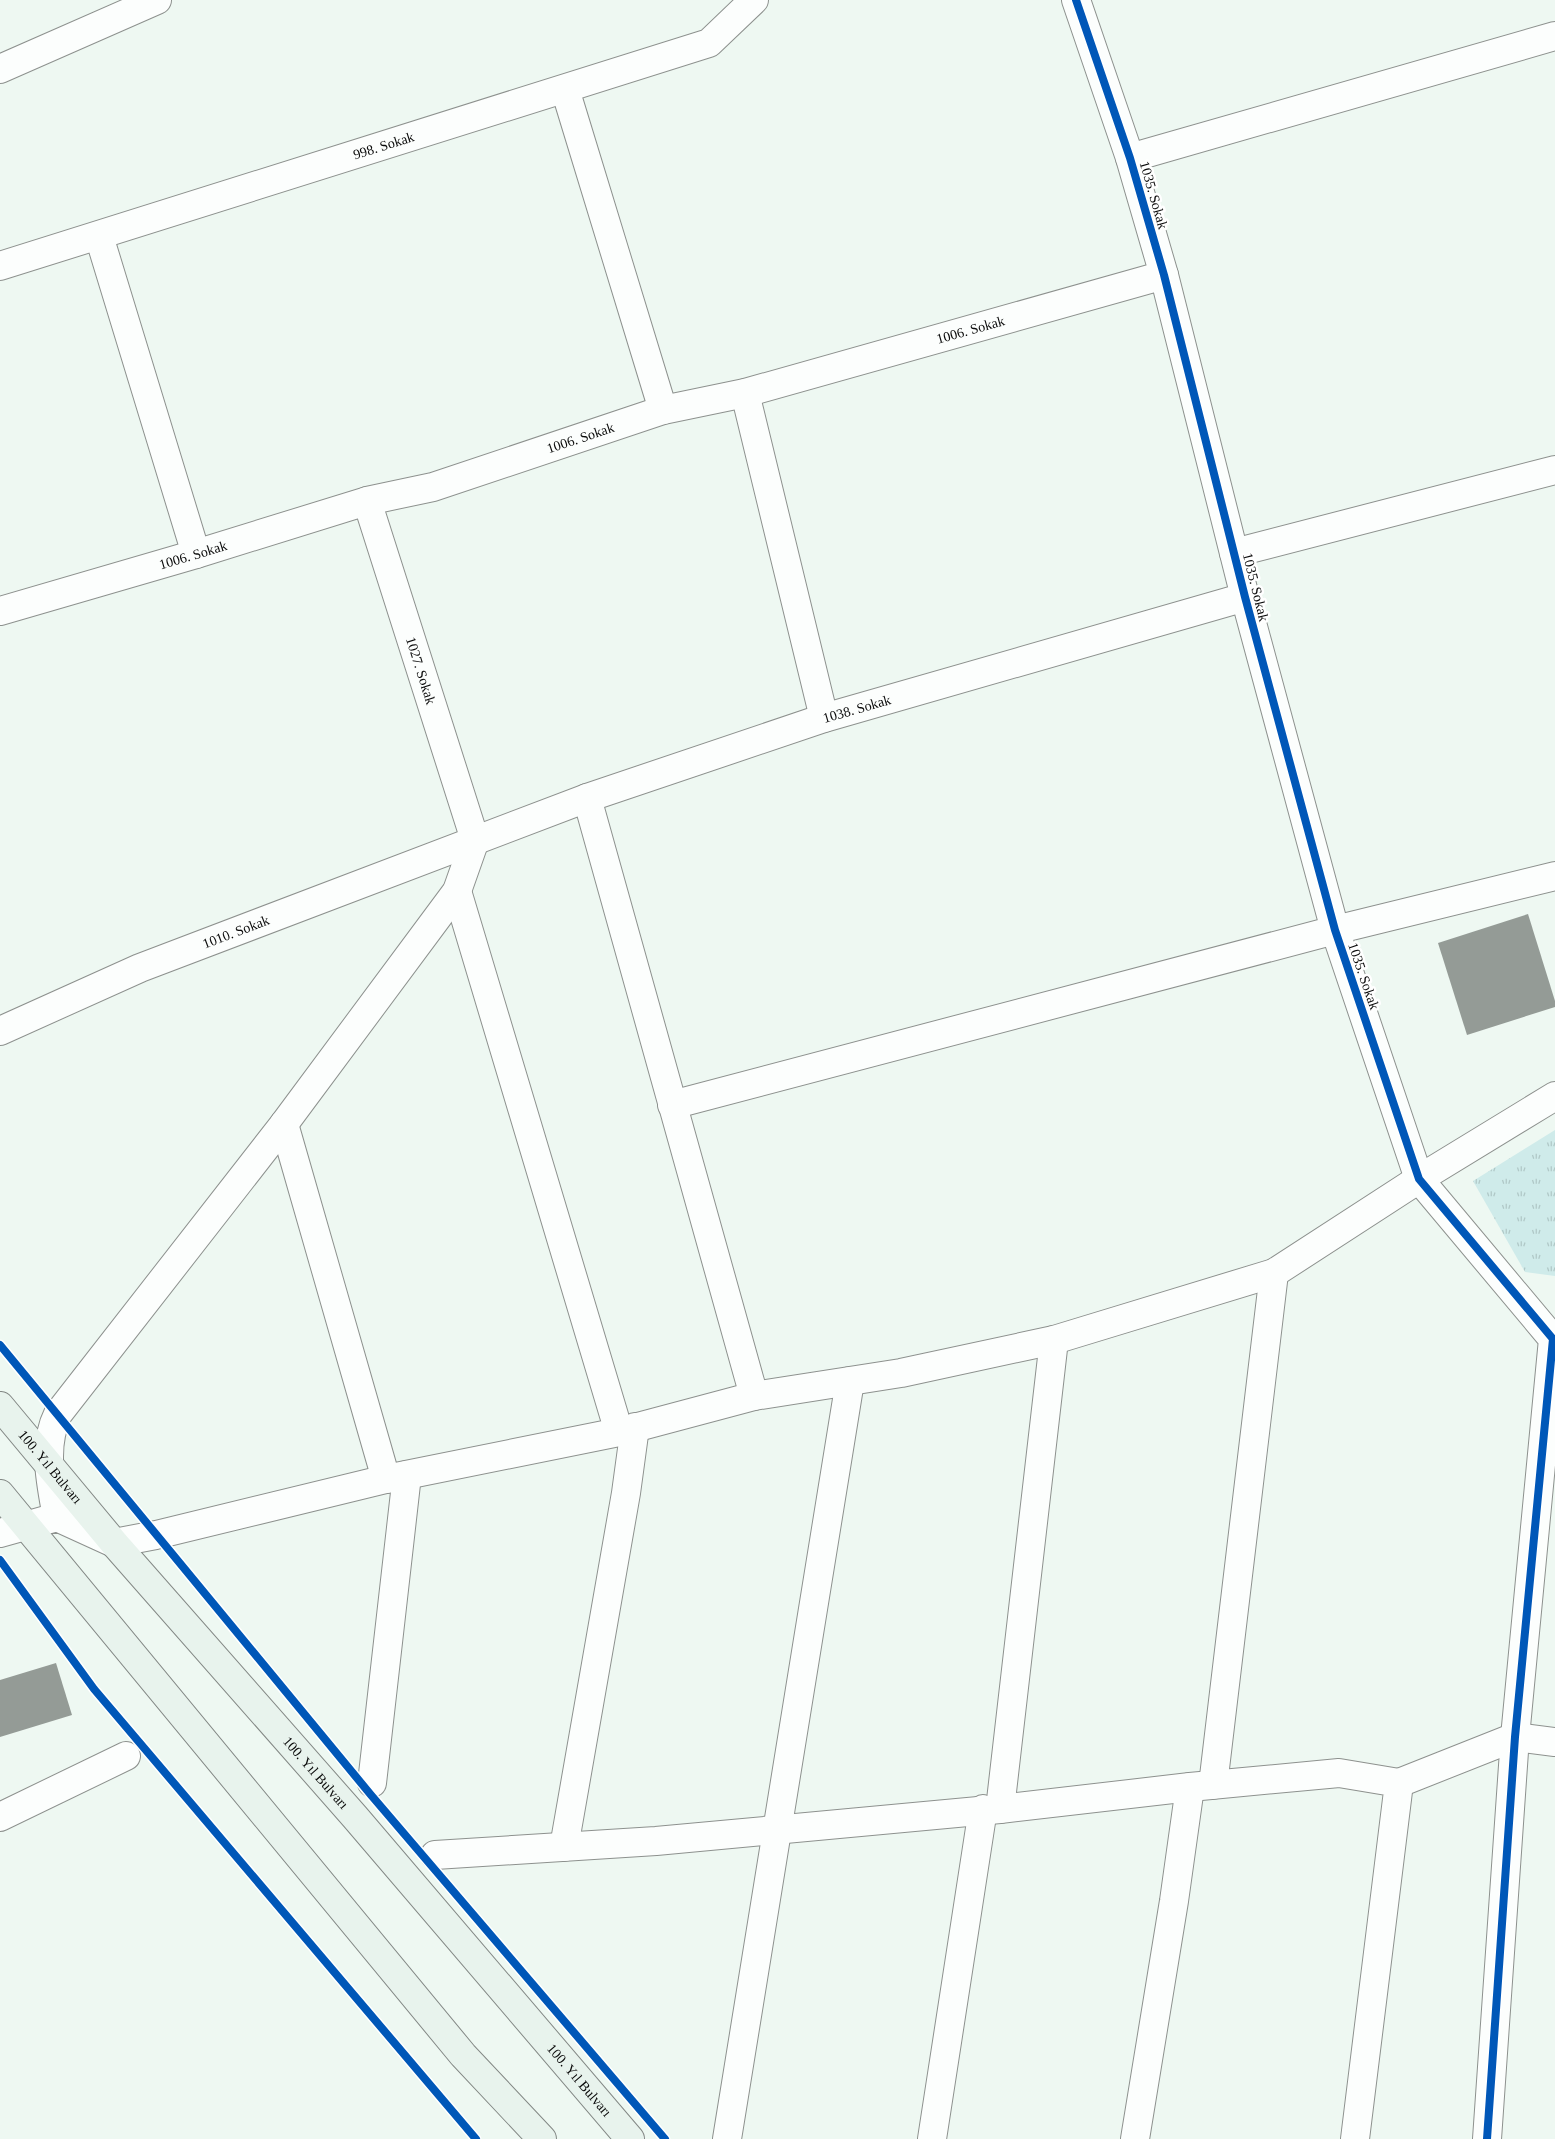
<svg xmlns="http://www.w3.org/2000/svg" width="1555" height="2139" font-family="'Times New Roman',serif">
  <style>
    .park { fill: url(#park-tufts) }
    .building { fill: #949b96 }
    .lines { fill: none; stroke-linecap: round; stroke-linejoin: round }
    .minor-casing { stroke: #8d918e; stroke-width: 30 }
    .tertiary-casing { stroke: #8d918e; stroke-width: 30 }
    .secondary-casing { stroke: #838885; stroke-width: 30 }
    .minor { stroke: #fcfefd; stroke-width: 28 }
    .tertiary { stroke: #fcfefd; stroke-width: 28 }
    .secondary { stroke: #e8f3ed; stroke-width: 28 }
    .cycleway-casing { stroke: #fff; stroke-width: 11 }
    .cycleway { stroke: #0057b8; stroke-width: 8 }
    .labels { text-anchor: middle; stroke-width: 5; stroke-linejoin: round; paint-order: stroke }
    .street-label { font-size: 14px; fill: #0a0a0a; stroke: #fff }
  </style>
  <defs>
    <pattern id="park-tufts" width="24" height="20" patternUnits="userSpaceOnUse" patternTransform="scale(1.25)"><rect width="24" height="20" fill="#cfebea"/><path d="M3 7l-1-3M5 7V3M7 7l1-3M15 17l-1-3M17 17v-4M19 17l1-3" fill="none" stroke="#b0c8c7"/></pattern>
  </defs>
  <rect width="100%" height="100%" fill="#eef8f2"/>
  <path class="park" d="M1555 1130V1276L1525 1272 1473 1181Z"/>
  <g class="building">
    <path d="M1528 914 1555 1001V1007L1467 1035 1438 943Z"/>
    <path d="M56 1663 72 1715 0 1737V1680Z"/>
  </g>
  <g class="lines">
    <defs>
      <g id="minor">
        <path d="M1076 0 1130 158 1164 275 1245 597 1335 930 1419 1179 1553 1339 1515 1737 1487 2139"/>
        <path d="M565 89 663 410"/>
        <path d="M1130 158 1555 36"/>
        <path d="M99 236 196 554"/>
        <path id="s1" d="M0 266 709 43 754 0"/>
        <path d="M745 393 824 718"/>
        <path id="s2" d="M367 501 475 840"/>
        <path d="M1234 553 1555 470"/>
        <path id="s3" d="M0 611 196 554 367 501 433 487 663 410 745 393 1164 275"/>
        <path d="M587 798 754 1396"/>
        <path d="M457 891 619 1432"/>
        <path id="s4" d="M0 1031 140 968 587 798 824 718 1245 597"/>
        <path d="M672 1105 1335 930 1555 876"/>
        <path d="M284 1124 386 1479"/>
        <path d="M57 1517C51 1484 42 1446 58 1414L284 1124 457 891 475 840"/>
        <path d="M0 1533 57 1517 114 1543 156 1535 386 1479 619 1432 754 1396 901 1373 1054 1340 1274 1273 1419 1179 1555 1096"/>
        <path d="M372 1783 407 1475"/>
        <path d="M1399 1783 1515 1737 1555 1742"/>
        <path d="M1213 1785 1274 1273"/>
        <path d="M1000 1809 1190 1787 1339 1773 1399 1783 1355 2139"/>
        <path d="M0 1817 126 1756"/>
        <path d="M564 1847 626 1493 635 1427"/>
        <path d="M435 1855 656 1841 1000 1809 1054 1340"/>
        <path d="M727 2139 850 1381"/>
        <path d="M932 2139 983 1809"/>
        <path d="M1135 2139 1174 1901 1190 1787"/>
      </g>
      <path id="tertiary" d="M0 69 157 0"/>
      <g id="secondary">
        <path id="s5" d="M0 1406 114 1543 355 1817 630 2139"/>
        <path d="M0 1494 463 2055 542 2139"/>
      </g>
    </defs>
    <use href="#minor" class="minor-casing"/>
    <use href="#tertiary" class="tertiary-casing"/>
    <use href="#secondary" class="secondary-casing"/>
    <use href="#minor" class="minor"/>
    <use href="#tertiary" class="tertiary"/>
    <use href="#secondary" class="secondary"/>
    <defs>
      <g id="cycleway">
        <path d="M1076 0 1130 158 1164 275 1245 597 1335 930 1419 1179 1553 1339 1515 1737 1487 2139"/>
        <path d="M0 1345 371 1795 665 2139"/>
        <path d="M0 1560 94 1689 476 2139"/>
      </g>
    </defs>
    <use href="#cycleway" class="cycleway-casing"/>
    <use href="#cycleway" class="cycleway"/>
  </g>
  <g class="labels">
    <g class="street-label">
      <text dy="5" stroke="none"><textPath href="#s1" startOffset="402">998. Sokak</textPath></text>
      <text transform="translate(1154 195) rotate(74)" y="5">1035. Sokak</text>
      <text dy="5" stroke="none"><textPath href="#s3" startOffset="1011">1006. Sokak</textPath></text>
      <text dy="5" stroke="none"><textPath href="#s3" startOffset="606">1006. Sokak</textPath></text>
      <text dy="5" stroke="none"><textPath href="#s3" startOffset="201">1006. Sokak</textPath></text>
      <text transform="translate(1256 587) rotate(76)" y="5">1035. Sokak</text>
      <text dy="5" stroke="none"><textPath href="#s2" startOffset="178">1027. Sokak</textPath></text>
      <text dy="5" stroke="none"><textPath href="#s4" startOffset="916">1038. Sokak</textPath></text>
      <text dy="5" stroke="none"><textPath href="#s4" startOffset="256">1010. Sokak</textPath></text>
      <text transform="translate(1364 976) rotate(71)" y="5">1035. Sokak</text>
      <text dy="5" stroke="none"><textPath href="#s5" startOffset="79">100. Yıl Bulvarı</textPath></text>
      <text dy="5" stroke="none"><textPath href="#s5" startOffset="484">100. Yıl Bulvarı</textPath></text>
      <text dy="5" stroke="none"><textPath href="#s5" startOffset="889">100. Yıl Bulvarı</textPath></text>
    </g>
  </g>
</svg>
